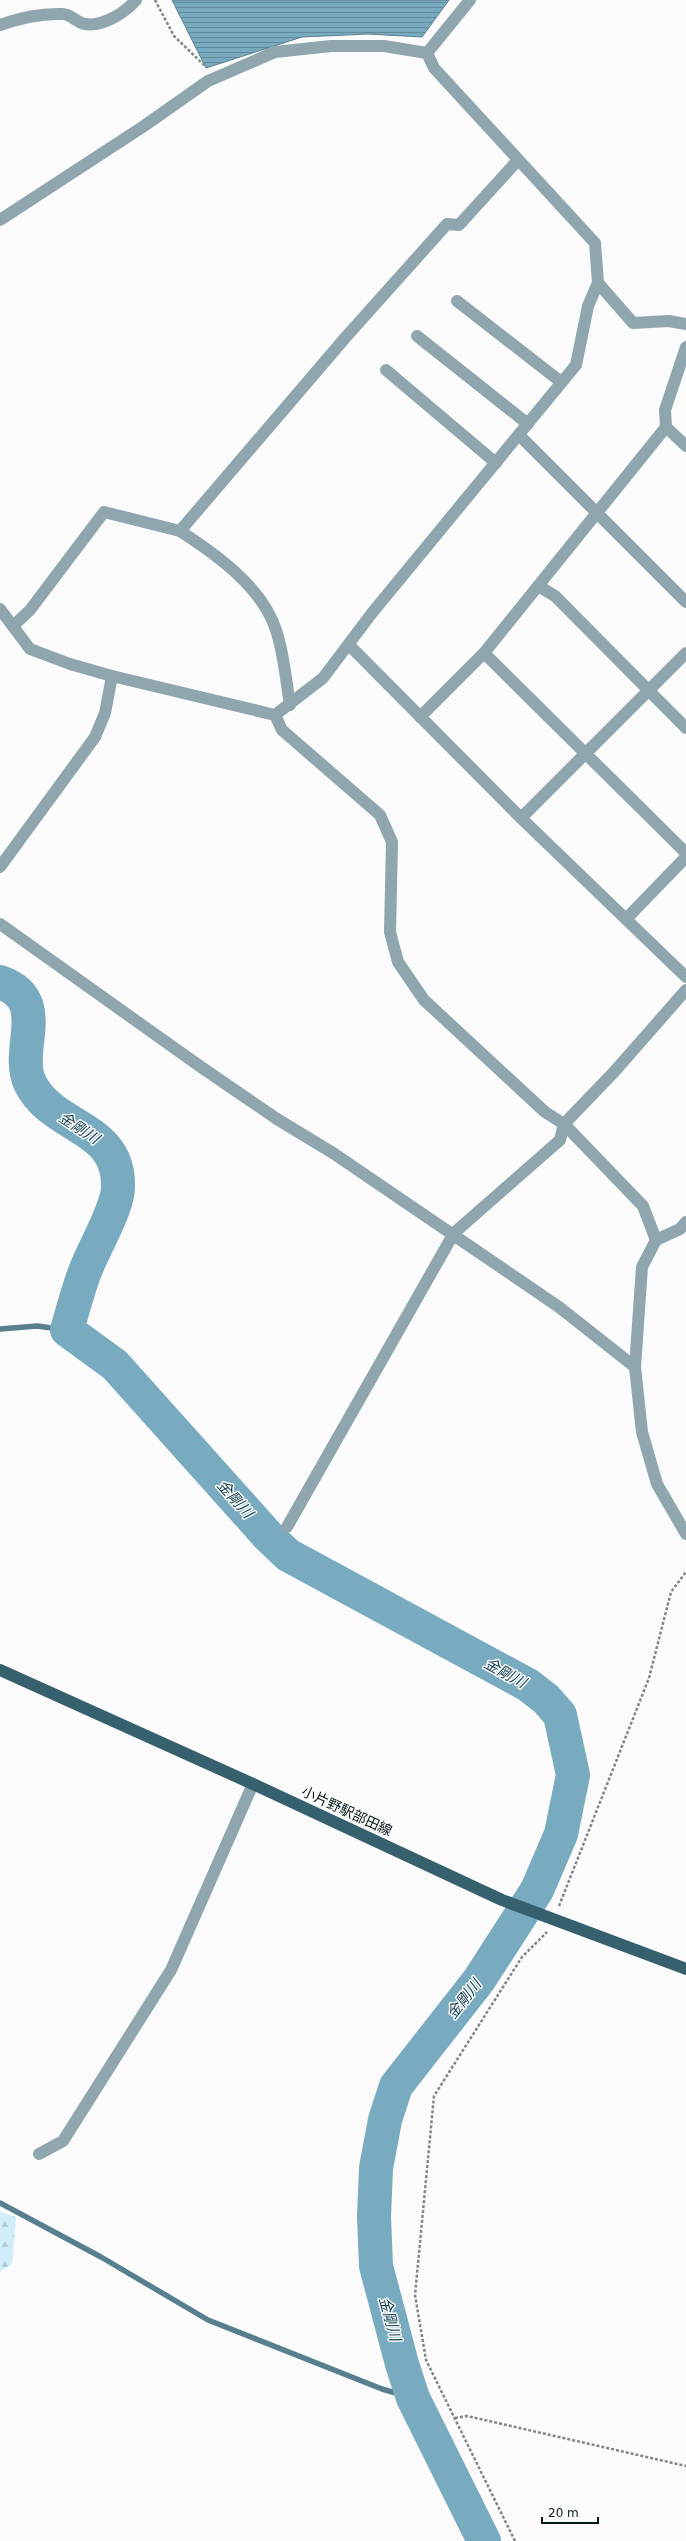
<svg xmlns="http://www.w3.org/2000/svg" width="686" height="2541" font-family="'DejaVu Sans','Noto Sans JP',sans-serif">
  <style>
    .forest { fill: url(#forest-firs) }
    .water { fill: url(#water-rules); stroke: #577f8f }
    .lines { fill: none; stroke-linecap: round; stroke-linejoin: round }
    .stream { stroke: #577f8f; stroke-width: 5.5 }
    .river { stroke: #78abbf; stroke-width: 34 }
    .path { stroke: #80878a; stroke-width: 2.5; stroke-dasharray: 3 2; stroke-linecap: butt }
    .minor { stroke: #90a6af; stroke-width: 12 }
    .major { stroke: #37606f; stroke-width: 12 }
    .labels { text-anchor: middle; stroke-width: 3; stroke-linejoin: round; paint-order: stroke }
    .street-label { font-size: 14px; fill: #0a191e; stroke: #fbfbfb }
    .water-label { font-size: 15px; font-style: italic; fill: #0b3a4a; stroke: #fbfbfb }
  </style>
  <defs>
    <pattern id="forest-firs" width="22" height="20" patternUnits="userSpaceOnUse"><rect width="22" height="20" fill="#d0edf9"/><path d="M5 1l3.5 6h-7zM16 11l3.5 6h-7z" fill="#b1cbd5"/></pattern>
    <pattern id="water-rules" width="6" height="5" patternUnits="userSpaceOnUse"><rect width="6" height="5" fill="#78abbf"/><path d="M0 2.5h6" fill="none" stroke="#618a9b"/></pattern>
  </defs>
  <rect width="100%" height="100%" fill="#fbfbfb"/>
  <path class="forest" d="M0 2212 16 2217 12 2264 0 2272Z"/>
  <path class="water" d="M172 0H449L422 37 368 34 302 37 206 68Z"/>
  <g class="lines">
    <g class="stream">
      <path d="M0 1329 37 1326 67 1330"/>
      <path d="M0 2203 101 2257 208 2320 382 2389 413 2398"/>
    </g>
    <path class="river" d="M0 982C52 1000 14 1049 30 1083 53 1130 120 1125 118 1187 118 1208 94 1248 86 1269 78 1289 73 1310 67 1330L115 1365 269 1537 288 1555 528 1685 546 1699 560 1715 573 1775 561 1834 537 1890 479 1980 396 2086 385 2120 376 2168 374 2217 376 2266 402 2364 413 2398 484 2541"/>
    <g class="path">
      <path d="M155 0 174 36 205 66"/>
      <path d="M559 1906 649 1678 671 1592 686 1572"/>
      <path d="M455 2418 467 2416 686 2466"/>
      <path d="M515 2541 426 2360 415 2295 434 2096 522 1957 547 1932"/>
    </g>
    <g class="minor">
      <path d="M0 25C21 18 40 13 63 14 71 14 77 23 85 24 103 27 126 12 136 0"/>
      <path d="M427 53 470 0"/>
      <path d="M0 220 144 126 208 81 275 52 331 46H384L427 53"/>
      <path d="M598 283 633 323 669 321 686 324"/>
      <path d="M457 301 561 382"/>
      <path d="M417 336 528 424"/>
      <path d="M686 347 665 410 666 427 686 446"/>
      <path d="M386 370 496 463"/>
      <path d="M519 435 686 602"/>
      <path d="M180 531C217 555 262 587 276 630 284 654 286 681 290 705"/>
      <path d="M540 587 555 596 686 728"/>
      <path d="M0 609 30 649 70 664 112 676 275 715 323 678 372 613 576 365 588 306 598 283 595 243 434 68 427 53"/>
      <path d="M13 626 30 610 104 512 180 531 345 338 447 224 459 225 518 160"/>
      <path d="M349 645 521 818 686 977"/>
      <path d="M484 653 686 853"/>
      <path d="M275 715 282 730 380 815 392 842 390 932 398 962 424 1000 545 1112 564 1124 643 1206 656 1240"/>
      <path d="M420 717 484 653 666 427"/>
      <path d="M521 818 686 653"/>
      <path d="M0 867 95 737 105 713 112 676"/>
      <path d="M626 919 686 857"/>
      <path d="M0 924 201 1067 277 1119 333 1153 559 1307 635 1367"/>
      <path d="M686 1222 680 1229 656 1240 642 1267 635 1367 642 1432 657 1484 686 1534"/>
      <path d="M287 1527 454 1233 560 1140 564 1124 614 1072 686 990"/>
      <path d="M39 2154 63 2141 171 1970 253 1784"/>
    </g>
    <path class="major" d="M0 1670 253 1784 502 1900 686 1969"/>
  </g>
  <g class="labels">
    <g class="street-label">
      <text transform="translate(347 1811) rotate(25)" y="5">小片野駅部田線</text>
    </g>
    <g class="water-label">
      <text transform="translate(79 1128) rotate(33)" y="5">金剛川</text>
      <text transform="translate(235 1499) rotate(48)" y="5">金剛川</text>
      <text transform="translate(505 1673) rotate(29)" y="5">金剛川</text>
      <text transform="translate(464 1999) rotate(-52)" y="5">金剛川</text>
      <text transform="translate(390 2319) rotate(75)" y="5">金剛川</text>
    </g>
  </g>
  <path d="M542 2517v6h56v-6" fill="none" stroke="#0a191e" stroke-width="2"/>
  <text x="548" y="2517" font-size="12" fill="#0a191e" stroke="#fbfbfb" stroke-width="3" paint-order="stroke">20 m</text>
</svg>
